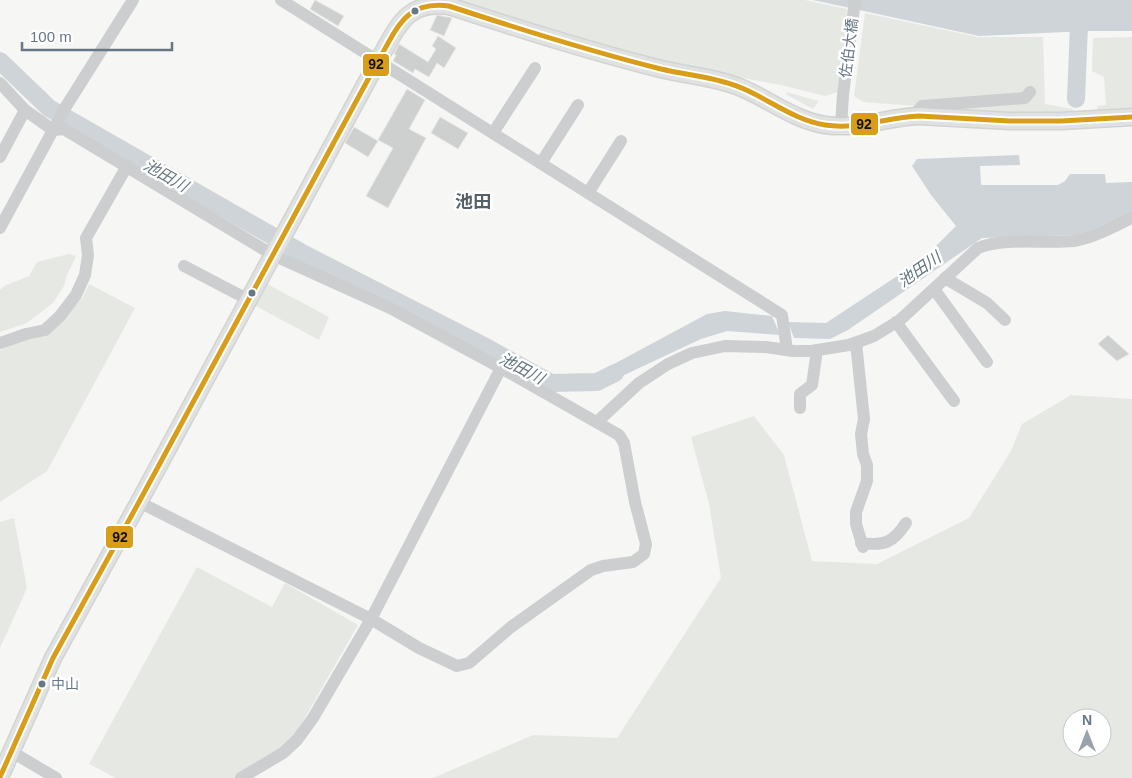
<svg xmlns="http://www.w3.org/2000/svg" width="1132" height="778" font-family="Helvetica,'Noto Sans JP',sans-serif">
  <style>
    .green { fill: #e6e9e3; fill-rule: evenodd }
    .water { fill: #ced4d8 }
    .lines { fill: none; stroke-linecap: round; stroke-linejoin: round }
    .river { stroke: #ced4d8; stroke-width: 18 }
    .building { fill: #ced0d0; stroke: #e6e6e5 }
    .major-casing { stroke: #d2d3d3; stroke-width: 19 }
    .minor { stroke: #cccecf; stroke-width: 12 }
    .major { stroke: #e0e1e1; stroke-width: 16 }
    .bus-1-casing { stroke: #fff; stroke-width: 9 }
    .bus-1 { stroke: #da9d1a; stroke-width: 5 }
    .bus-dot { fill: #677784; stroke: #fff; stroke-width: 2 }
    .labels { text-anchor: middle; stroke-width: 5; stroke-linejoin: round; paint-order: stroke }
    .bus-label { font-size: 14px; fill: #677784; stroke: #fff; text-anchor: start }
    .street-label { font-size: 15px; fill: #677784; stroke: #fff }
    .water-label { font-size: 16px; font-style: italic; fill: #63777f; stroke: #fff }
    .quarter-label { font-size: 18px; font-weight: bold; fill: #556069; stroke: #fff }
    .line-badge { stroke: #fff; stroke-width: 2 }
    .pale-badge-label { font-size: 14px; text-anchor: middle; font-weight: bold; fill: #111 }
  </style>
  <rect width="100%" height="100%" fill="#f6f6f5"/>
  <g class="green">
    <path d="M455 0H805L847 9 838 92 825 96 785 86 678 65 564 35Z"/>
    <path d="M865 13 978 37H1043L1045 104 1073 109V113L1058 114 995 112 863 102 854 96Z"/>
    <path d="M1132 37V110L1098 113 1097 106 1106 105 1104 77 1092 71 1093 38Z"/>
    <path d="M786 92 819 101 813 109 787 95Z"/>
    <path d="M69 254 76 256 67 275 64 286 53 303 27 323 0 332V290L4 286 29 276 37 262Z"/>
    <path d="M89 284 135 308 47 471 0 502V350L56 326 83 297Z"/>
    <path d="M267 284 329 317 319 340 254 305Z"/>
    <path d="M1071 395 1132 399V778H433L533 735 617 738 721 578 709 504 691 437 754 416 784 455 812 561 877 564 969 518 1011 451 1022 424ZM1072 718H1102V748H1072Z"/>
    <path d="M14 518 27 588 0 648V522Z"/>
    <path d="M197 567 272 607 285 583 358 625 295 735 283 747 234 778H116L89 764Z"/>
  </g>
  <g class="water">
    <path d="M813 0H1132V31H1088L979 36Z"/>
    <path d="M1019 155 1020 165 980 166 981 185H1058L1065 181 1070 174H1105L1106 183 1132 182V213L1080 235 982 238 848 330 830 339 794 338 788 322 826 323 923 259 956 226 931 195 912 166 917 159Z"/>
    <path d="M725 311 772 316 780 335 727 331 701 339 590 391 599 372 707 314Z"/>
  </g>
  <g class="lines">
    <g class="river">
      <path d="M0 61 49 108 304 254 482 345 551 383 597 382 615 373"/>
      <path d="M1076 99 1080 0"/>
    </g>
  </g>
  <g class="building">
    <path d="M315 0 344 16 338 26 310 9Z"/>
    <path d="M437 15 452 18 444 36 430 30Z"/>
    <path d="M438 36 456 48 444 68 437 63 429 77 415 69 413 73 393 61 396 55 394 54 399 44 428 62 436 49 432 46Z"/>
    <path d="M407 89 425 100 409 129 426 138 388 208 366 196 393 148 378 140Z"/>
    <path d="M440 117 468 133 458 149 431 133Z"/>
    <path d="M354 127 378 141 368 157 345 143Z"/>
    <path d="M1108 335 1129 354 1117 361 1098 344Z"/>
  </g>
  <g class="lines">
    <defs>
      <path id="major" d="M0 777 53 658 139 502 378 61C397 29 405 0 449 6 519 29 589 51 661 69 682 74 703 76 724 82 760 91 788 119 825 125 858 130 887 117 919 116L1010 121H1061L1132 117"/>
    </defs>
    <use href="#major" class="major-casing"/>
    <g class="minor">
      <path d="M281 0 782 315 787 350"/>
      <path d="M0 83 25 110 53 130 64 129 273 255 390 308 501 368 619 435 624 443 635 502 646 544 644 554 633 562 603 566 591 570 511 627 469 663 457 666 419 648 371 619 139 502"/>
      <path d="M913 116 922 106 1025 98 1030 92"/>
      <path d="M841 126 843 95 855 0"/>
      <path d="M493 133 535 68"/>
      <path d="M0 157 25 110"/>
      <path d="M541 163 578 105"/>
      <path d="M588 193 621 141"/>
      <path d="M0 228 65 108 133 0"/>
      <path d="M184 266 249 300"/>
      <path d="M945 278 987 303 1005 320"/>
      <path d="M934 289 987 362"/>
      <path d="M896 322 954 401"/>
      <path d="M0 343 26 334 45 330 60 316 76 295 85 275 88 255 86 238 127 166"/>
      <path d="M856 343 864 419 861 434 863 454 867 465V481L856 512V524L863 547"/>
      <path d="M800 408V394L812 385 817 350"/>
      <path d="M597 422 639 383 668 364 692 353 725 346 766 347 793 351H811L849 345 874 336 900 320 978 248C1006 237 1045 244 1074 241 1094 238 1114 226 1132 218"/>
      <path d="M861 543C884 546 893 543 906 523"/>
      <path d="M12 752 56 778"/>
      <path d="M241 778 283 753 297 740 313 718 371 619 501 368"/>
    </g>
    <use href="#major" class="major"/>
    <defs>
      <path id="bus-1" d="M0 777 53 658 139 502 378 61C397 29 405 0 449 6 519 29 589 51 661 69 682 74 703 76 724 82 760 91 788 119 825 125 858 130 887 117 919 116L1010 121H1061L1132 117"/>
    </defs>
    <use href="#bus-1" class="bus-1-casing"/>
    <use href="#bus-1" class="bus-1"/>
  </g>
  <g class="bus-dot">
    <circle cx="415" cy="11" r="4.5"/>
    <circle cx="252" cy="293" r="4.5"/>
    <circle cx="42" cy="684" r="4.5"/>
  </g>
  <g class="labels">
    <g class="bus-label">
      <text x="51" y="689">中山</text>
    </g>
    <g class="street-label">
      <text transform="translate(849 48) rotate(-83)" y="5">佐伯大橋</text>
    </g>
    <g class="water-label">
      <text transform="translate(166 175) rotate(30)" y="6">池田川</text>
      <text transform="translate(919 269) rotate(-35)" y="6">池田川</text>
      <text transform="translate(522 368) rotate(28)" y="6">池田川</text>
    </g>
    <g class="quarter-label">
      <text x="473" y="208">池田</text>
    </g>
  </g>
  <g class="line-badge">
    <rect x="362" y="53" width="28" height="24" rx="5" fill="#da9d1a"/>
    <rect x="850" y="112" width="29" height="24" rx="5" fill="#da9d1a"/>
    <rect x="105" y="525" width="29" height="24" rx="5" fill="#da9d1a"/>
  </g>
  <g class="pale-badge-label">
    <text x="376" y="69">92</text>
    <text x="864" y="129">92</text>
    <text x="120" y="542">92</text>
  </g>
  <g transform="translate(1087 733)"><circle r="24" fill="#ffffff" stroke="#c2c9ce"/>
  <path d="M0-4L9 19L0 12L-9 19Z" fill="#99a3ac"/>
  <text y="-8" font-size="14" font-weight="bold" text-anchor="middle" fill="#677784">N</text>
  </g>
  <path d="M22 42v8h150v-8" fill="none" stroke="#677784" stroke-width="2.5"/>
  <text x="30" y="42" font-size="15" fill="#677784" stroke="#ffffff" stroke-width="4" paint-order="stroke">100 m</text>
</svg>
